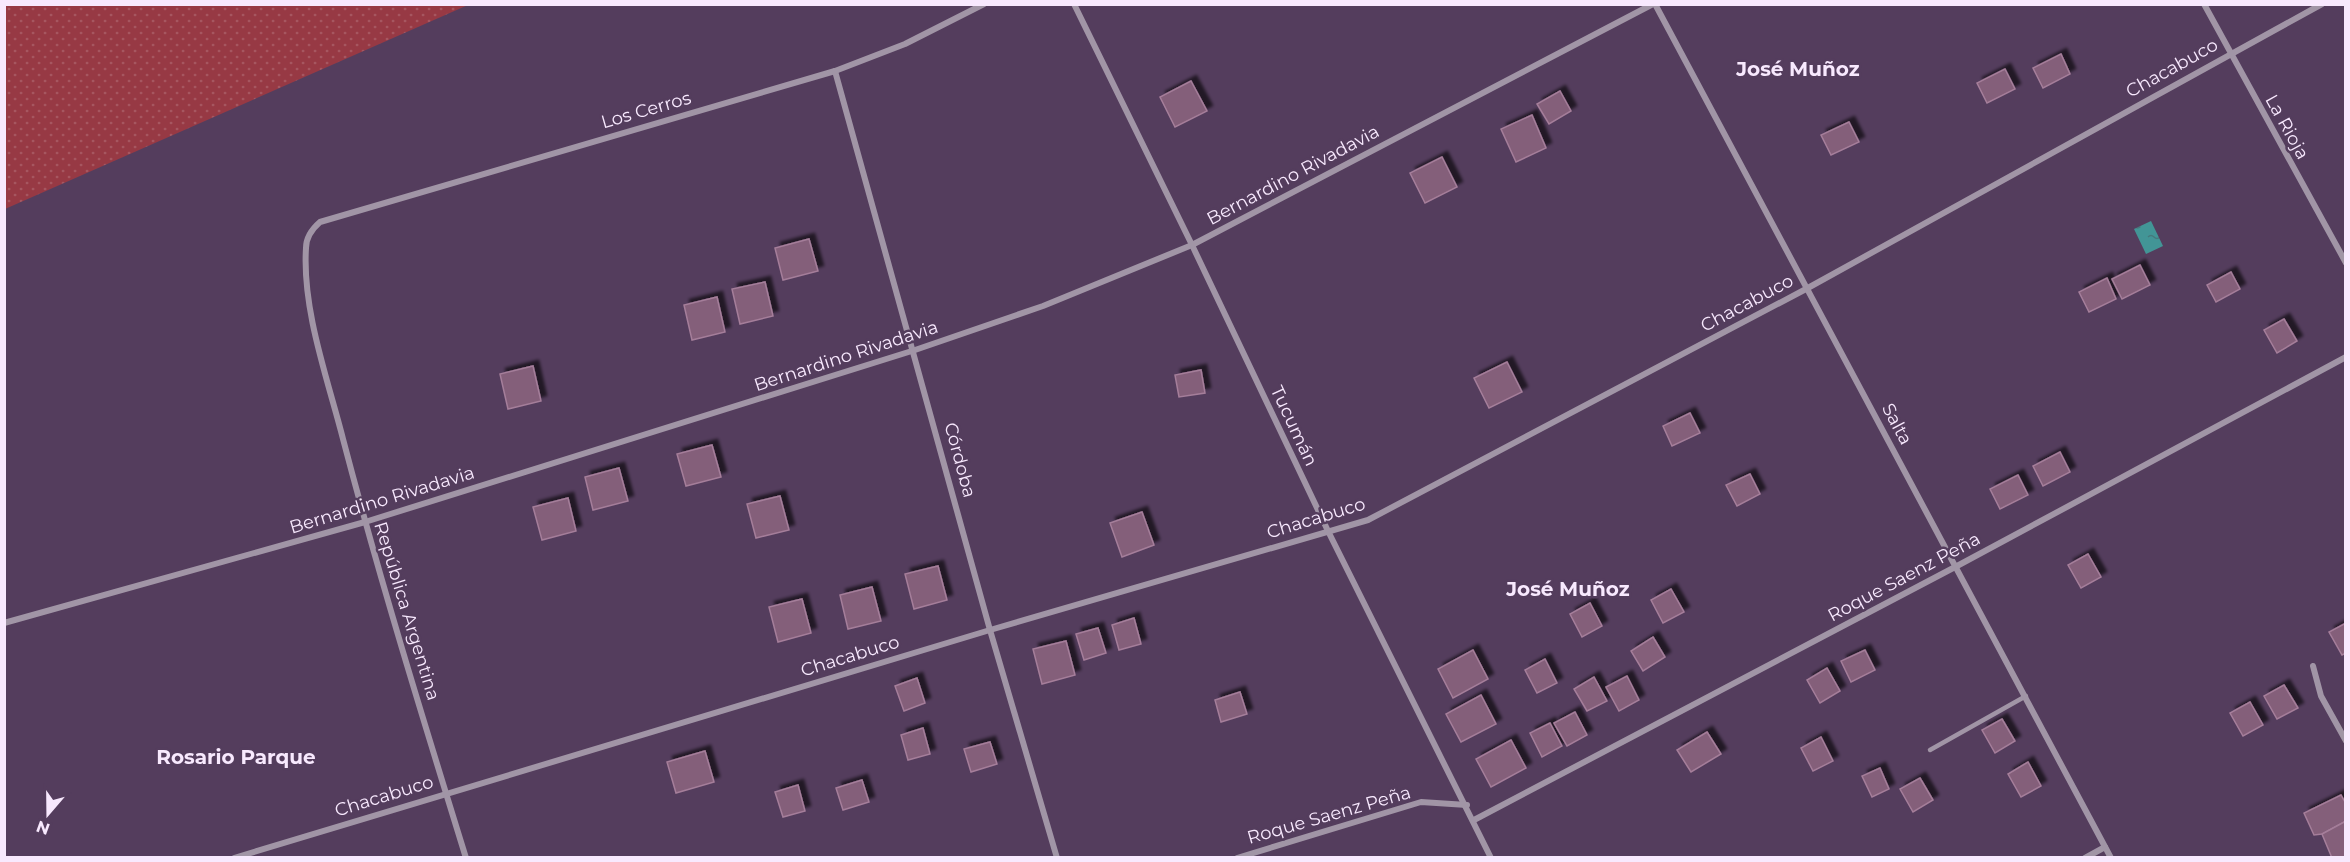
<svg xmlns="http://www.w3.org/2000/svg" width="2350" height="862" font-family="Montserrat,sans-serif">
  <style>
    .grass { fill: url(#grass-dots) }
    .water { fill: url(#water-ripples) }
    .building { fill: #845f7a; stroke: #a57e9a; stroke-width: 1.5; filter: url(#shadow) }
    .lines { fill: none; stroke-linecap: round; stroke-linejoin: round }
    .service { stroke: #a195a6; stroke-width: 4.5 }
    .minor { stroke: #a195a6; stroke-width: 6 }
    .labels { text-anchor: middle; stroke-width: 5; stroke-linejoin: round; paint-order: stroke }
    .street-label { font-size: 18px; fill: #f8e9fe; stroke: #543d5d }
    .neighbourhood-label { font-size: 20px; font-weight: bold; fill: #f8e9fe; stroke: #543d5d }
  </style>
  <defs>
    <pattern id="grass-dots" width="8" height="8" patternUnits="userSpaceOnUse" patternTransform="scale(1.5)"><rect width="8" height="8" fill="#973944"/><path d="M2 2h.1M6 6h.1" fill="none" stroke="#a65660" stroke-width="1.8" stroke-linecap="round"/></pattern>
    <pattern id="water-ripples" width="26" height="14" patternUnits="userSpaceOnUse" patternTransform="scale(1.5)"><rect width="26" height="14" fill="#429596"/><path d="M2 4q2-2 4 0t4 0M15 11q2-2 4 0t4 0" fill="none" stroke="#45797c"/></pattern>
    <filter id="shadow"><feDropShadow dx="5.5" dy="-5.5" stdDeviation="1.5" flood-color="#0009"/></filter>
  </defs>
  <rect width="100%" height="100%" fill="#543d5d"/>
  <path class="grass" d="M5 4H468V5L5 209Z"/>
  <path class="water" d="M2151 221 2163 246 2146 254 2134 229Z"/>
  <g class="building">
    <path d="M2061 54 2070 74 2043 88 2033 68Z"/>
    <path d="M2005 69 2015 89 1987 103 1977 83Z"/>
    <path d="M1191 81 1207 111 1175 127 1160 97Z"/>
    <path d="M1560 91 1571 111 1549 124 1537 104Z"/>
    <path d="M1532 115 1546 148 1516 162 1501 129Z"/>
    <path d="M1849 122 1859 142 1831 155 1821 135Z"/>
    <path d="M1442 157 1457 187 1425 203 1410 173Z"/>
    <path d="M809 239 818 271 783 280 775 248Z"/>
    <path d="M2140 265 2150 285 2122 299 2112 279Z"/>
    <path d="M2231 272 2240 289 2216 302 2207 285Z"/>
    <path d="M2107 278 2116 299 2089 312 2079 292Z"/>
    <path d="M765 282 773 316 740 324 732 289Z"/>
    <path d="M717 297 725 332 692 340 684 305Z"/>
    <path d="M2284 319 2297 341 2277 353 2264 330Z"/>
    <path d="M1507 362 1522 392 1489 408 1474 378Z"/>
    <path d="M533 366 541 401 508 409 500 374Z"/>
    <path d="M1201 370 1205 393 1179 397 1175 375Z"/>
    <path d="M1690 413 1700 433 1672 446 1663 426Z"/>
    <path d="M712 445 721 477 686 486 677 454Z"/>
    <path d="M2060 452 2070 472 2043 486 2033 466Z"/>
    <path d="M619 468 628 501 593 510 585 477Z"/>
    <path d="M1750 474 1760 494 1737 506 1726 485Z"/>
    <path d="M2018 475 2028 495 2000 509 1990 489Z"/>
    <path d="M780 496 789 530 756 538 747 504Z"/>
    <path d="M568 498 576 531 542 540 533 507Z"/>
    <path d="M1142 512 1154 545 1122 557 1110 523Z"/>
    <path d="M2088 554 2101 577 2081 588 2068 565Z"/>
    <path d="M938 566 947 600 914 609 905 574Z"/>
    <path d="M872 587 881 621 848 629 840 595Z"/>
    <path d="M1671 589 1684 612 1663 623 1651 600Z"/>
    <path d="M802 599 811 633 778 642 769 607Z"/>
    <path d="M1590 603 1602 626 1582 637 1570 614Z"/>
    <path d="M1134 618 1141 644 1119 650 1112 625Z"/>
    <path d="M2346 623V653L2342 655 2329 632Z"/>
    <path d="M1098 628 1106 653 1084 660 1076 634Z"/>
    <path d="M1653 637 1665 657 1643 671 1631 651Z"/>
    <path d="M1066 641 1075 675 1042 684 1033 649Z"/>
    <path d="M1473 650 1488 679 1453 698 1438 669Z"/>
    <path d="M1865 650 1875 670 1851 682 1841 661Z"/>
    <path d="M1545 659 1557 683 1537 693 1525 670Z"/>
    <path d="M1827 668 1840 691 1820 703 1807 680Z"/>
    <path d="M1627 676 1639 700 1619 711 1606 687Z"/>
    <path d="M1594 677 1607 701 1587 711 1574 689Z"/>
    <path d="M917 678 925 703 904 711 895 686Z"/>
    <path d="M2284 685 2298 708 2277 719 2264 696Z"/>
    <path d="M1240 692 1247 714 1221 722 1215 700Z"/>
    <path d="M1481 695 1496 724 1461 742 1446 714Z"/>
    <path d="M2250 702 2263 725 2243 736 2230 713Z"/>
    <path d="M1575 712 1587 735 1567 746 1554 723Z"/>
    <path d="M2002 719 2015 741 1995 753 1982 730Z"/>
    <path d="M1550 723 1562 746 1542 757 1530 733Z"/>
    <path d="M923 728 930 754 908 760 901 735Z"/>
    <path d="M1707 732 1721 754 1691 772 1677 750Z"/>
    <path d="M1821 737 1833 761 1813 771 1801 748Z"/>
    <path d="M1511 740 1526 768 1491 787 1476 759Z"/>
    <path d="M990 742 997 764 971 772 964 749Z"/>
    <path d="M705 751 714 782 676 793 667 762Z"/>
    <path d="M2028 762 2041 786 2021 797 2008 774Z"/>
    <path d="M1880 768 1889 789 1872 797 1862 776Z"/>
    <path d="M1920 778 1933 800 1913 812 1900 789Z"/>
    <path d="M862 780 869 802 843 810 836 788Z"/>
    <path d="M798 785 805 811 783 817 775 792Z"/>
    <path d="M2341 795 2346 804V821L2322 834 2314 835 2304 813Z"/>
    <path d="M2346 821V858H2332L2322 834Z"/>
  </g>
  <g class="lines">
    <path class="service" d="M1930 750 2026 696"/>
    <g class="minor">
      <path d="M1074 4 1192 245 1328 531 1491 858"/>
      <path d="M1655 4 2111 858"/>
      <path d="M2204 4 2346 263"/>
      <path d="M835 71 990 630 1057 858"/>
      <path d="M4 623 365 522 915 350 1043 306 1192 245 1653 4"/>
      <path d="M2313 666 2321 696 2346 741"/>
      <path d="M1474 820 1957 566 2346 357"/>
      <path d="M234 858 990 630 1368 520 1806 289 2322 4"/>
      <path d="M466 858C423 719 380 580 343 439 328 380 302 310 306 248 306 237 312 229 320 222L835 71 905 44 984 4"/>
      <path d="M1237 858 1421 802 1467 805"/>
      <path d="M2085 858 2105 847"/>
    </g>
  </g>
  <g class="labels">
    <g class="street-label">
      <text transform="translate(2172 68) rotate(-29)" y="6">Chacabuco</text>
      <text transform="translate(646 110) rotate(-16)" y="6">Los Cerros</text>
      <text transform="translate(2287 127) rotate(61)" y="6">La Rioja</text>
      <text transform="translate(1293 175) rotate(-28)" y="6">Bernardino Rivadavia</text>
      <text transform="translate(1747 303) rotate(-28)" y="6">Chacabuco</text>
      <text transform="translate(846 356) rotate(-18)" y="6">Bernardino Rivadavia</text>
      <text transform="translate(1897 424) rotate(62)" y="6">Salta</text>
      <text transform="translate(1294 426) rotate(65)" y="6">Tucumán</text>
      <text transform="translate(960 460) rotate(75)" y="6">Córdoba</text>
      <text transform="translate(382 500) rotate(-17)" y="6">Bernardino Rivadavia</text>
      <text transform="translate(1316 518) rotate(-17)" y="6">Chacabuco</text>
      <text transform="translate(1904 577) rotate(-28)" y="6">Roque Saenz Peña</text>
      <text transform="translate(407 611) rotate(73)" y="6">República Argentina</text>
      <text transform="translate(850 656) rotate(-17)" y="6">Chacabuco</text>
      <text transform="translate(384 796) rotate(-17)" y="6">Chacabuco</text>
      <text transform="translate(1329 815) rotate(-16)" y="6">Roque Saenz Peña</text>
    </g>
    <g class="neighbourhood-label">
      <text x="1798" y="76">José Muñoz</text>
      <text x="1568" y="596">José Muñoz</text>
      <text x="236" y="764">Rosario Parque</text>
    </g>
  </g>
  <rect width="2350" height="862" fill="none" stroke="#f8e9fe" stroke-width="12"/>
  <g transform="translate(48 814) rotate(200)" stroke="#543d5d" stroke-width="4.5" paint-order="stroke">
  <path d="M0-4.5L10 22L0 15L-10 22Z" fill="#f8e9fe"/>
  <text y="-9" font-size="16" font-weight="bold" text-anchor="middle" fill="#f8e9fe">N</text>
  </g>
</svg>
